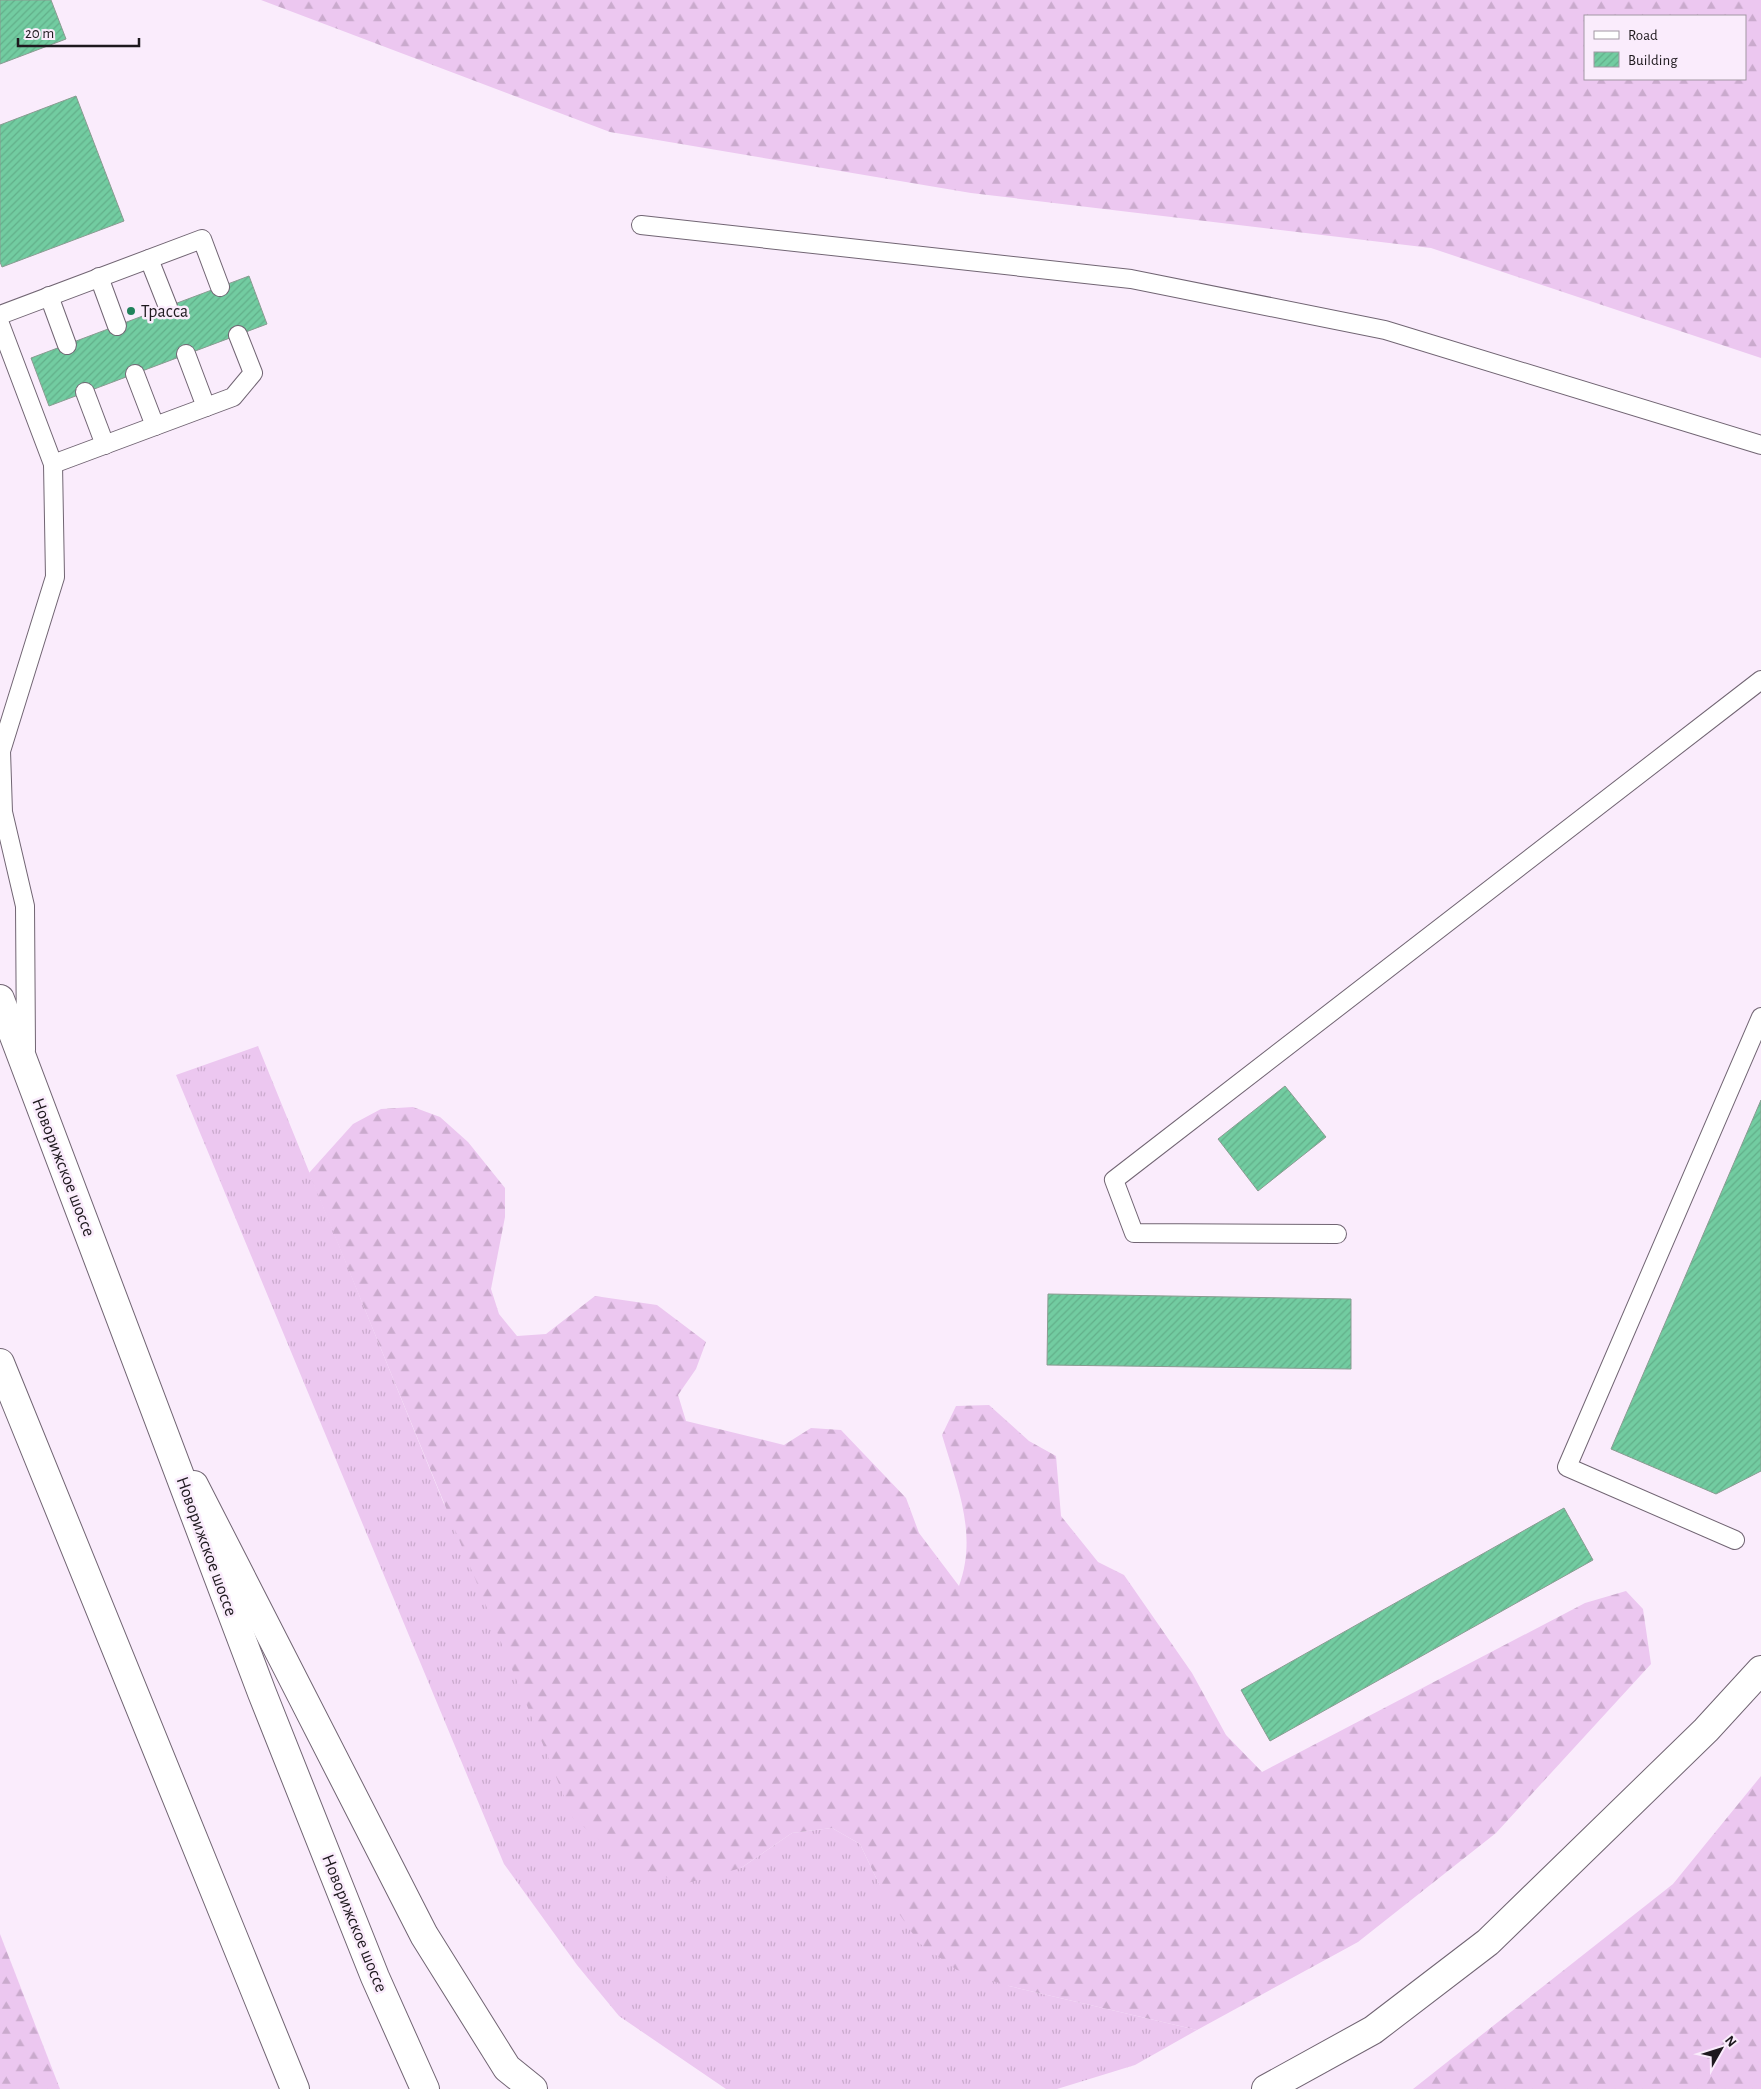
<svg xmlns="http://www.w3.org/2000/svg" width="1761" height="2089" font-family="'Alegreya Sans',sans-serif">
  <style>
    .grass { fill: url(#grass-tufts) }
    .forest { fill: url(#forest-firs); fill-rule: evenodd }
    .building { fill: url(#building-hatch); stroke: #899b91 }
    .lines { fill: none; stroke-linecap: round; stroke-linejoin: round }
    .service-casing { stroke: #716573; stroke-width: 20 }
    .secondary-casing { stroke: #716573; stroke-width: 30 }
    .motorway-casing { stroke: #716573; stroke-width: 30 }
    .service { stroke: #fff; stroke-width: 18 }
    .secondary { stroke: #fff; stroke-width: 28 }
    .motorway { stroke: #fff; stroke-width: 28 }
    .poi-dot { fill: #20825b; stroke: #faecfc; stroke-width: 2 }
    .labels { text-anchor: middle; stroke-width: 5; stroke-linejoin: round; paint-order: stroke }
    .poi-label { font-size: 18px; fill: #1e191e; stroke: #faecfc; text-anchor: start }
    .street-label { font-size: 18px; fill: #1e191e; stroke: #faecfc }
  </style>
  <defs>
    <pattern id="grass-tufts" width="24" height="20" patternUnits="userSpaceOnUse" patternTransform="scale(1.25)"><rect width="24" height="20" fill="#ecc7f0"/><path d="M3 7l-1-3M5 7V3M7 7l1-3M15 17l-1-3M17 17v-4M19 17l1-3" fill="none" stroke="#caaacd"/></pattern>
    <pattern id="forest-firs" width="22" height="20" patternUnits="userSpaceOnUse" patternTransform="scale(1.25)"><rect width="22" height="20" fill="#ecc7f0"/><path d="M5 1l3.5 6h-7zM16 11l3.5 6h-7z" fill="#caaacd"/></pattern>
    <pattern id="building-hatch" width="6" height="6" patternUnits="userSpaceOnUse" patternTransform="scale(1.25)"><rect width="6" height="6" fill="#72cca1"/><path d="M-1 1l2-2M0 6l6-6M5 7l2-2" fill="none" stroke="#62af8a"/></pattern>
  </defs>
  <rect width="100%" height="100%" fill="#faecfc"/>
  <path class="grass" d="M258 1046 444 1504 741 1868 792 1833 832 1828 860 1844 879 1884 1009 1986 1197 2030 1135 2065 1057 2089H726L619 2016 577 1965 504 1864 176 1075Z"/>
  <g class="forest">
    <path d="M261 0H1761V358L1431 248 971 193 610 132ZM1585 16H1745V79H1585Z"/>
    <path d="M413 1107 440 1117 468 1142 505 1188V1217L491 1289 499 1314 517 1336 546 1334 595 1296 657 1305 706 1342 696 1369 678 1395 686 1421 784 1445 811 1428 841 1430 906 1498 919 1533 959 1586C978 1534 957 1486 942 1435L956 1406 989 1405 1029 1441 1056 1456 1061 1516 1098 1562 1124 1575 1192 1673 1226 1735 1262 1772 1585 1603 1626 1591 1643 1609 1651 1664 1496 1833 1358 1942 1197 2030 1009 1986 957 1970 919 1943 879 1884 860 1844 832 1828 792 1833 741 1868 684 1884 626 1862 573 1818 309 1173 353 1124 381 1109Z"/>
    <path d="M1761 1776V2089H1413L1673 1884Z"/>
    <path d="M0 1934 60 2089H0Z"/>
  </g>
  <g class="building">
    <path d="M0 0H51L66 39 0 64Z"/>
    <path d="M76 96 124 221 2 267 0 262V125Z"/>
    <path d="M249 276 267 324 49 406 31 358Z"/>
    <path d="M1285 1086 1326 1137 1258 1191 1218 1139Z"/>
    <path d="M1761 1100V1471L1716 1494 1611 1449Z"/>
    <path d="M1048 1294 1351 1299V1369L1047 1365Z"/>
    <path d="M1564 1508 1593 1560 1270 1741 1241 1690Z"/>
  </g>
  <g class="lines">
    <defs>
      <g id="service">
        <path d="M641 225 1131 279 1385 330 1761 445"/>
        <path d="M149 259 168 307"/>
        <path d="M99 277 117 326"/>
        <path d="M49 296 67 345"/>
        <path d="M0 315 202 239 220 287"/>
        <path d="M0 324 53 464 55 577 1 751 3 812 25 906 26 1050"/>
        <path d="M186 354 206 407"/>
        <path d="M135 374 155 426"/>
        <path d="M85 392 105 445"/>
        <path d="M53 464 233 397 253 373 238 335"/>
        <path d="M1337 1234 1134 1233 1114 1180 1761 680"/>
        <path d="M1735 1540 1567 1467 1761 1017"/>
      </g>
      <g id="secondary">
        <path d="M194 1485 424 1935 507 2068 533 2089"/>
        <path d="M1266 2089 1373 2030 1488 1942 1706 1730 1761 1670"/>
      </g>
      <g id="motorway">
        <path d="M0 999 262 1693 375 1977 425 2089"/>
        <path d="M0 1363 295 2089"/>
      </g>
    </defs>
    <use href="#service" class="service-casing"/>
    <use href="#secondary" class="secondary-casing"/>
    <use href="#motorway" class="motorway-casing"/>
    <use href="#service" class="service"/>
    <use href="#secondary" class="secondary"/>
    <use href="#motorway" class="motorway"/>
  </g>
  <circle class="poi-dot" cx="131" cy="311" r="5"/>
  <g class="labels">
    <g class="poi-label">
      <text x="141" y="317">Трасса</text>
    </g>
    <g class="street-label">
      <text transform="translate(64 1167) rotate(69)" y="6">Новорижское шоссе</text>
      <text transform="translate(207 1546) rotate(70)" y="6">Новорижское шоссе</text>
      <text transform="translate(355 1923) rotate(68)" y="6">Новорижское шоссе</text>
    </g>
  </g>
  <rect x="1584" y="15" width="162" height="65" fill="#faecfc" stroke="#a298a3"/>
  <rect x="1594" y="31" width="25" height="8" fill="#ffffff" stroke="#a298a3"/>
  <text x="1628" y="40" font-size="15" fill="#1e191e">Road</text>
  <rect x="1594" y="52" width="25" height="15" fill="url(#building-hatch)" stroke="#a298a3"/>
  <text x="1628" y="65" font-size="15" fill="#1e191e">Building</text>
  <g transform="translate(1721 2049) rotate(51)" stroke="#faecfc" stroke-width="4" paint-order="stroke">
  <path d="M0-4L9 19L0 12L-9 19Z" fill="#1e191e"/>
  <text y="-8" font-size="14" font-weight="bold" text-anchor="middle" fill="#1e191e">N</text>
  </g>
  <path d="M18 38v8h121v-8" fill="none" stroke="#1e191e" stroke-width="2.5"/>
  <text x="25" y="38" font-size="15" fill="#1e191e" stroke="#faecfc" stroke-width="4" paint-order="stroke">20 m</text>
</svg>
